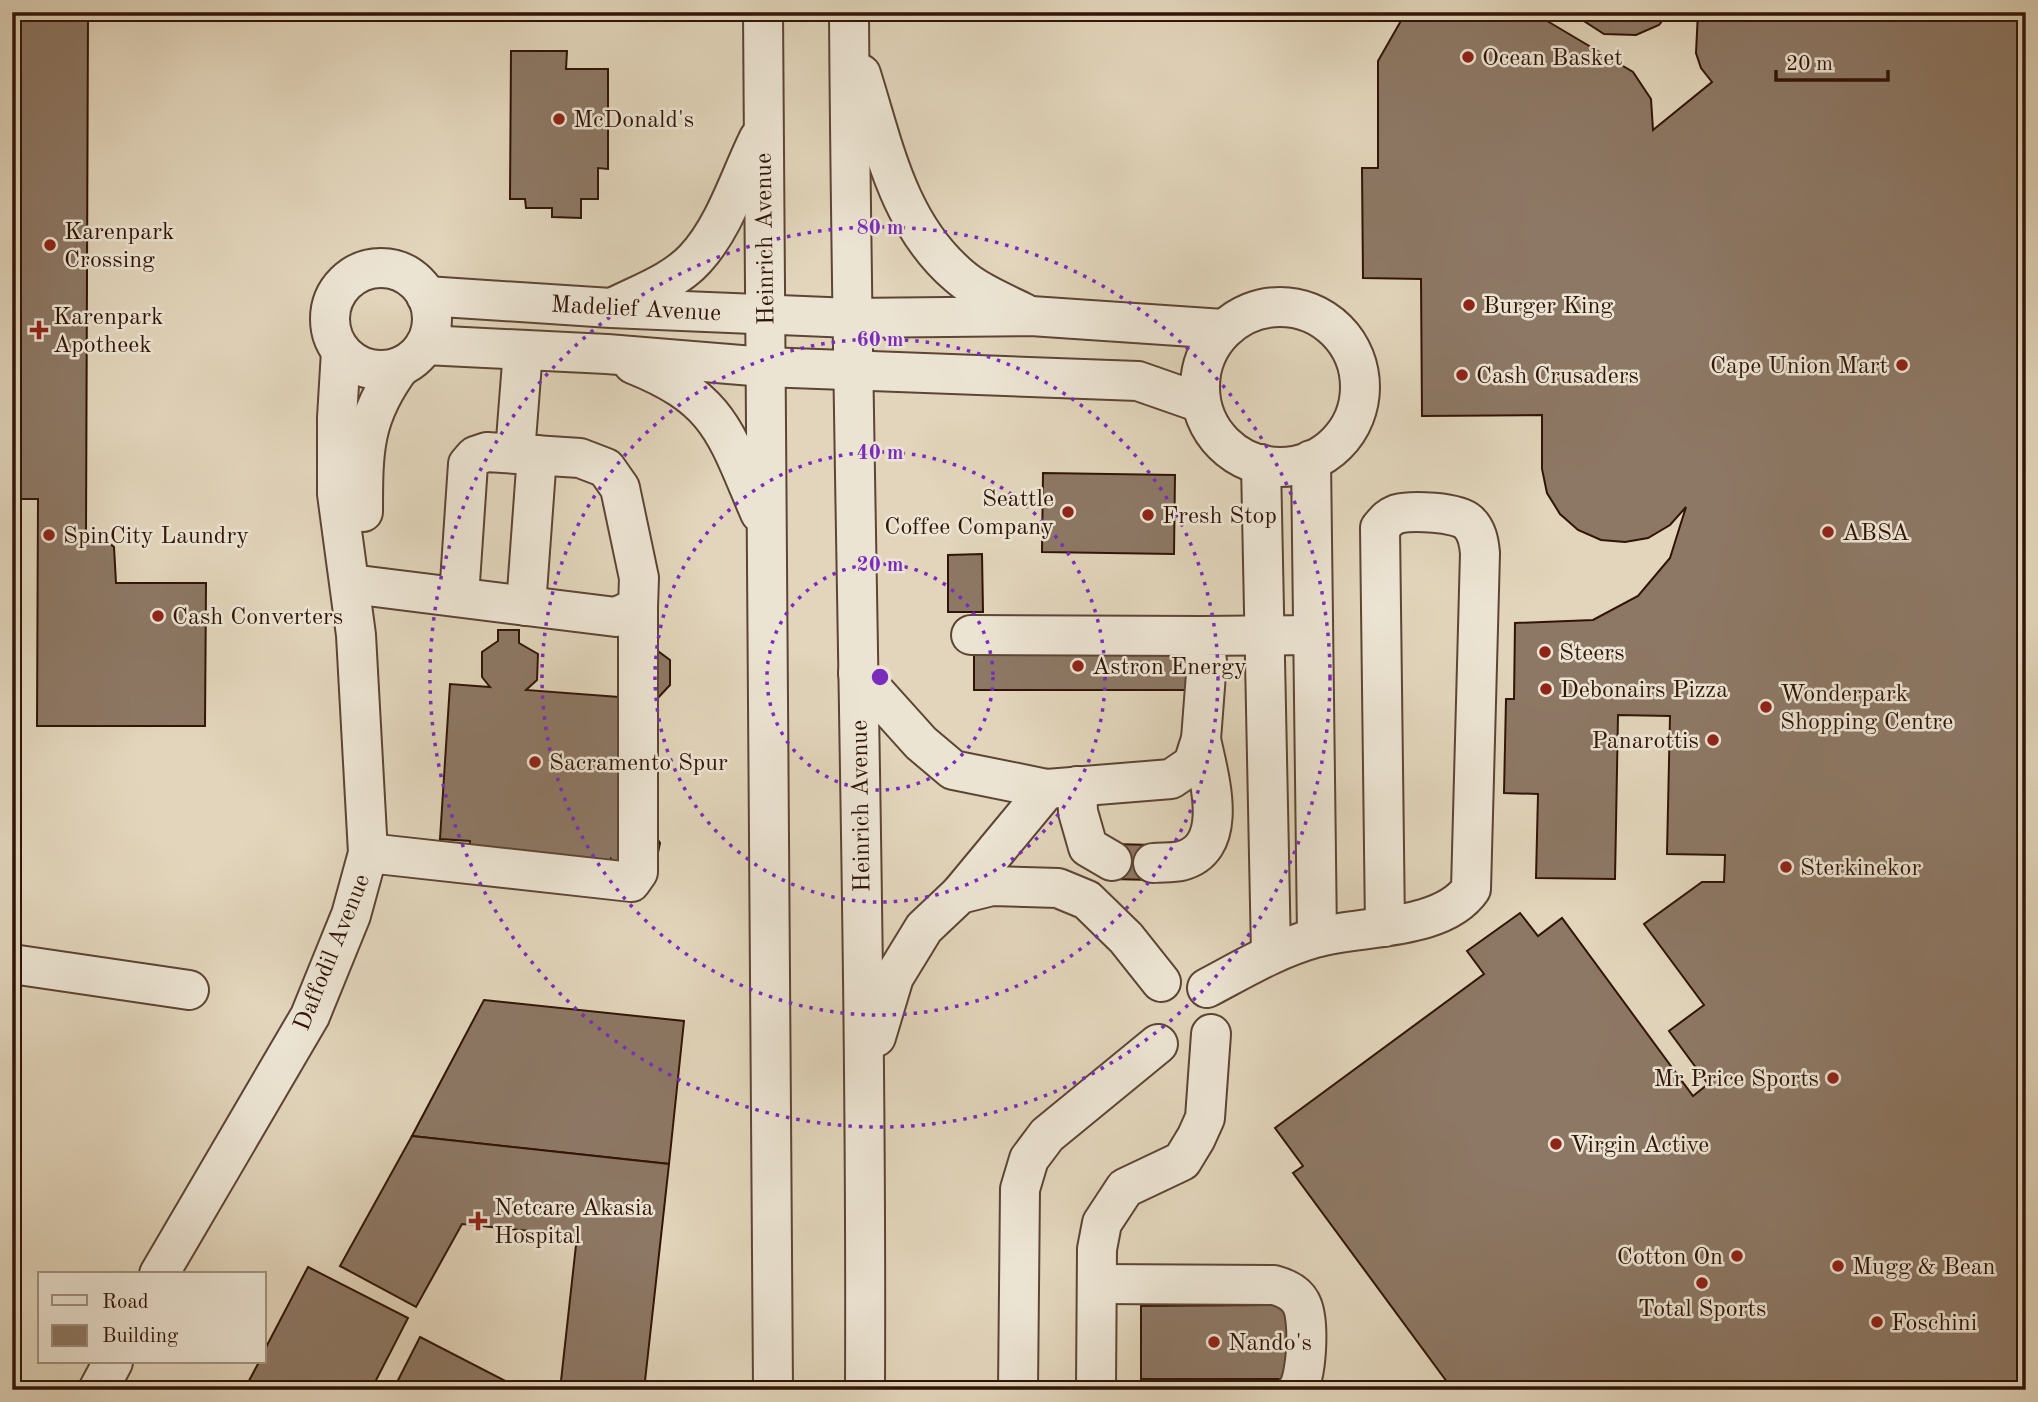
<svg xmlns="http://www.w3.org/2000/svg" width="2038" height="1402" font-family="'Old Standard TT',serif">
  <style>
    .building { fill: #8d7865; stroke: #311407; stroke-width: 2 }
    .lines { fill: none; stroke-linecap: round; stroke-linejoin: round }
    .minor-casing { stroke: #5d4434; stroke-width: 42 }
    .minor { stroke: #ece4d3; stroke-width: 38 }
    .ring { fill: none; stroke: #7b2cbf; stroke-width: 3.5; stroke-dasharray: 3.5 7 }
    .poi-dot { fill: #8f2418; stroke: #ece4d3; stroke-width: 2.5 }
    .labels { text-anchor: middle; stroke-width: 5; stroke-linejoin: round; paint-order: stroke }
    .poi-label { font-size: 24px; fill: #311407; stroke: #ece4d3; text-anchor: start }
    .street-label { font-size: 24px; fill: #311407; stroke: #ece4d3 }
    .centre { fill: #7b2cbf; stroke: #ece4d3; stroke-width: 3.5 }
    .ring-label { font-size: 21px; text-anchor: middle; font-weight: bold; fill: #7b2cbf; stroke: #ece4d3; stroke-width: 5; stroke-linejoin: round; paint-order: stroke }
  </style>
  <rect width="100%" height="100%" fill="#e2d5bb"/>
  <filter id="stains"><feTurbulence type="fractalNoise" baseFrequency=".00286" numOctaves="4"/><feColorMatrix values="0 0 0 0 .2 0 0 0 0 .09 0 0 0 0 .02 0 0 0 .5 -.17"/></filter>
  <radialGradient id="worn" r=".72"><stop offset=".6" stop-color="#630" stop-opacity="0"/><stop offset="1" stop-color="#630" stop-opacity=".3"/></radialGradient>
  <g class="building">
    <path d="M12 12H88L86 537 103 538 114 547 116 583H206L205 726H37L38 499H18V477H12Z"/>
    <path d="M1532 12 1633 72 1651 99 1653 130 1712 82 1701 68 1696 53 1698 12H2026V1390H1453L1293 1173 1303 1166 1275 1128 1484 974 1467 951 1520 913 1538 936 1562 918 1693 1096 1708 1084 1669 1031 1704 1005 1644 924 1702 882H1724L1725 855 1667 854 1670 716 1618 715 1615 879 1536 878 1538 794 1504 793 1506 699H1514L1515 623 1593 620 1638 596 1670 558 1686 507 1670 525 1648 538 1625 542 1601 540 1578 530 1560 514 1547 493 1542 469V415L1422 416 1421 279 1363 278 1362 168H1378V61L1406 12Z"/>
    <path d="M1570 12H1669L1659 25 1636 35 1604 34Z"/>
    <path d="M511 51H567L566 69H608V169L598 168V199H581V218L552 217V208H526L525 199H510Z"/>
    <path d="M1043 473 1175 475 1174 554 1042 552Z"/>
    <path d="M982 554 983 612H948V555Z"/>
    <path d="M498 630H519V643L538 654 537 680 526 690 619 697 655 649 670 660V685L655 701 649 826 660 843 656 862 624 874 611 859 610 873 469 853 470 841 440 839 450 684 490 687 482 677V652L498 641Z"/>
    <path d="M974 644 1193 645V690H974Z"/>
    <path d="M1112 844 1154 845 1153 880 1111 879Z"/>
    <path d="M484 1000 684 1021 669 1164 412 1136Z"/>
    <path d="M412 1136 669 1164 644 1390H560L577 1236 462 1224 416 1307 340 1266Z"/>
    <path d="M308 1267 408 1318 371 1390H244L259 1362H264V1351Z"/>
    <path d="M1287 1305V1379H1141V1306Z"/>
    <path d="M420 1337 523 1390H393Z"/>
  </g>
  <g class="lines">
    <defs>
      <g id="minor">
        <path d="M763 12 773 1390"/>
        <path d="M849 12C852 471 867 930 865 1390"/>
        <path d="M861 74C884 147 898 223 958 275 977 292 1002 302 1024 313"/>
        <circle cx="381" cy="319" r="51"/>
        <path d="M426 296 611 308 851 318 1031 316 1223 329"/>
        <path d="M616 306C642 293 675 281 695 259 725 227 740 176 759 138"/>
        <circle cx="1280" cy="387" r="80"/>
        <path d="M425 345 607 354 765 367 1138 381 1201 403"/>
        <path d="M633 364C720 399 725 432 760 513"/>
        <path d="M515 453 523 350"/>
        <path d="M1311 460 1317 937"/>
        <path d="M1261 464 1271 953"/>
        <path d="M363 512C363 450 363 417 401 366"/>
        <path d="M359 585 616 617 638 607 639 578 620 488 606 468 580 458 487 452 475 456 468 464 459 597"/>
        <path d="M526 606 537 455"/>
        <path d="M971 635 1203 636"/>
        <path d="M858 673 921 743 953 770 1047 789 1171 779 1193 764 1201 739 1207 661 1203 636 1313 635"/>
        <path d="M1077 786 1078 812 1088 847 1112 861"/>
        <path d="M368 853 631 882 638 872V607"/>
        <path d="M1153 863C1162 862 1172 863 1181 861 1232 848 1208 774 1201 739"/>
        <path d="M960 894 1047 789"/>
        <path d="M12 964 189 990"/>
        <path d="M1207 988C1243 969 1276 949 1315 938 1361 925 1442 931 1471 889L1480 553C1479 542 1477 530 1468 522 1457 512 1412 510 1397 514 1389 517 1386 521 1380 528L1385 927"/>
        <path d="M876 1037 894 977 924 928 960 894 992 886 1058 888 1087 900 1126 938 1161 982"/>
        <path d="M159 1274 310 1016 351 915 368 853 356 635 337 494V418L341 351"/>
        <path d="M1097 1284 1274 1285C1285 1288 1296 1293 1301 1303 1310 1319 1307 1377 1297 1390"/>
        <path d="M98 1390 113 1362"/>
        <path d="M1018 1390 1020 1189 1029 1159 1047 1135 1158 1044"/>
        <path d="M1096 1390 1097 1249 1102 1223 1125 1188 1182 1161 1196 1138 1205 1118 1211 1034"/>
      </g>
    </defs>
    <use href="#minor" class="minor-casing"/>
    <use href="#minor" class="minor"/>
  </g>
  <g class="ring">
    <circle cx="880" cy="677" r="113"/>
    <circle cx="880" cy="677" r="225"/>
    <circle cx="880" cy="677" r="338"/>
    <circle cx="880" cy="677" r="450"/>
  </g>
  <g class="poi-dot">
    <circle cx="1468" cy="57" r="7"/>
    <circle cx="559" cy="119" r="7"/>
    <circle cx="50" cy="245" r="7"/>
    <circle cx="1469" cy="305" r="7"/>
    <path d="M35.5 319.5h7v7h7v7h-7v7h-7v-7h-7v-7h7z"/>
    <circle cx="1902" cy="365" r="7"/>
    <circle cx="1462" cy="375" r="7"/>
    <circle cx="1068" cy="512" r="7"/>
    <circle cx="1148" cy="515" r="7"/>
    <circle cx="1828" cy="532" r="7"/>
    <circle cx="49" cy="535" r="7"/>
    <circle cx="158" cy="616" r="7"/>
    <circle cx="1545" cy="652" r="7"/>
    <circle cx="1078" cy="666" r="7"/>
    <circle cx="1546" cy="689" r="7"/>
    <circle cx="1766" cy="707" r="7"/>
    <circle cx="1713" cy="740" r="7"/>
    <circle cx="535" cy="762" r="7"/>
    <circle cx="1786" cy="867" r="7"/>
    <circle cx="1833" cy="1078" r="7"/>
    <circle cx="1556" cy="1144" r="7"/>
    <path d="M474.5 1210.5h7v7h7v7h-7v7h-7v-7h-7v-7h7z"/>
    <circle cx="1737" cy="1256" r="7"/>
    <circle cx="1838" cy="1266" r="7"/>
    <circle cx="1702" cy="1283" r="7"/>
    <circle cx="1877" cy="1322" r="7"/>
    <circle cx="1214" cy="1342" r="7"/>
  </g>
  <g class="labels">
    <g class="poi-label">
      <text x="1482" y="65">Ocean Basket</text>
      <text x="573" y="127">McDonald's</text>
      <text x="64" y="239">Karenpark<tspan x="64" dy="28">Crossing</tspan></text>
      <text x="1483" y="313">Burger King</text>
      <text x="53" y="324">Karenpark<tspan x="53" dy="28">Apotheek</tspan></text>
      <text x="1888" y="373" text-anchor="end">Cape Union Mart</text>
      <text x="1476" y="383">Cash Crusaders</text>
      <text x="1054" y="506" text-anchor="end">Seattle<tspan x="1054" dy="28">Coffee Company</tspan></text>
      <text x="1162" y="523">Fresh Stop</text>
      <text x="1842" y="540">ABSA</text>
      <text x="63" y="543">SpinCity Laundry</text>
      <text x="172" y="624">Cash Converters</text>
      <text x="1559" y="660">Steers</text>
      <text x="1092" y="674">Astron Energy</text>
      <text x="1560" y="697">Debonairs Pizza</text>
      <text x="1780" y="701">Wonderpark<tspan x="1780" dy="28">Shopping Centre</tspan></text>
      <text x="1699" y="748" text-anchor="end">Panarottis</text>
      <text x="549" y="770">Sacramento Spur</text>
      <text x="1800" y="875">Sterkinekor</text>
      <text x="1819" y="1086" text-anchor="end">Mr Price Sports</text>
      <text x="1570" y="1152">Virgin Active</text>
      <text x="494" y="1215">Netcare Akasia<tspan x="494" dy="28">Hospital</tspan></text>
      <text x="1723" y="1264" text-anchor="end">Cotton On</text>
      <text x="1852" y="1274">Mugg &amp; Bean</text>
      <text x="1702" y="1316" text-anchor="middle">Total Sports</text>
      <text x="1891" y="1330">Foschini</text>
      <text x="1228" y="1350">Nando's</text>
    </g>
    <g class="street-label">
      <text transform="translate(764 239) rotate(-91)" y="8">Heinrich Avenue</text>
      <text transform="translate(636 308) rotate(3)" y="8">Madelief Avenue</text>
      <text transform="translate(860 806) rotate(-91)" y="8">Heinrich Avenue</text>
      <text transform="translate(331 952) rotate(-68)" y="8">Daffodil Avenue</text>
    </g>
  </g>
  <circle cx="880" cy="677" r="10" class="centre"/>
  <g class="ring-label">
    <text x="880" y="234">80 m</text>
    <text x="880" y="346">60 m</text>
    <text x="880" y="459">40 m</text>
    <text x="880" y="571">20 m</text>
  </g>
  <rect width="2038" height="1402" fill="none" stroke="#e2d5bb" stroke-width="42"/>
  <rect x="14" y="14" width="2010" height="1374" fill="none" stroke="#311407" stroke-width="3.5"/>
  <rect x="21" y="21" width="1996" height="1360" fill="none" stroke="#311407" stroke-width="2"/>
  <rect x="38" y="1272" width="228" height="91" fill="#ece4d3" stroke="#a19181" stroke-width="2"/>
  <rect x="52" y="1295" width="35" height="10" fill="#ece4d3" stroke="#a19181" stroke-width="2"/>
  <text x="102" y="1308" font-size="21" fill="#311407">Road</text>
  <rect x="52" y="1325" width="35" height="21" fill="#8d7865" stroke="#a19181" stroke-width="2"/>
  <text x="102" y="1342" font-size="21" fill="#311407">Building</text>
  <path d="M1776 70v10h112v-10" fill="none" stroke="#311407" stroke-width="3.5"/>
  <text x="1786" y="70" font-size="21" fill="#311407" stroke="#ece4d3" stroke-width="5" paint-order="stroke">20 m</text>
  <rect width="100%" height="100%" filter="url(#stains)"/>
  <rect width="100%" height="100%" fill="url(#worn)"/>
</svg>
